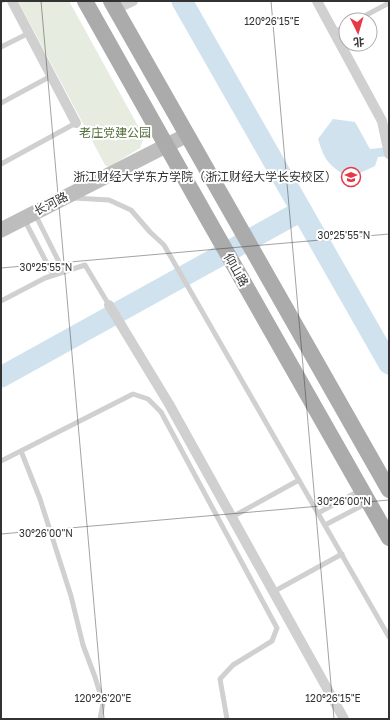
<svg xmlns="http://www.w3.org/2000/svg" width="390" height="720" font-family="'Golos Text','Noto Sans SC',sans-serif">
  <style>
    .green { fill: #e6ecdf }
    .water { fill: #cfe2ee }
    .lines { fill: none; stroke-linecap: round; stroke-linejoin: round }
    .river { stroke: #cfe2ee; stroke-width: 21 }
    .lane { stroke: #d0d0d0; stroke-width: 5 }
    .street { stroke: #d0d0d0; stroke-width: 10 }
    .secondary { stroke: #bdbdbd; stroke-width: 15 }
    .primary { stroke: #ababab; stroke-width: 16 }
    .ticks { fill: none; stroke: #333; stroke-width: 1; stroke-opacity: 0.45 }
    .labels { text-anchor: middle; stroke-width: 4; stroke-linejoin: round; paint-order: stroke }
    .park-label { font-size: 12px; fill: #56703f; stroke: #fff }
    .poi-label { font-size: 12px; fill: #333; stroke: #fff; text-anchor: end }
    .street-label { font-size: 12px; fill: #333; stroke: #fff }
    .ticks-label { font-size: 10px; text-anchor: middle; fill: #333; stroke: #fff; stroke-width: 4; stroke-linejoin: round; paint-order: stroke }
  </style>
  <rect width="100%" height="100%" fill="#fff"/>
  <path class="green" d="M18 1H69L144 137 140 148 109 167 105 165Z"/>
  <path class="water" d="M333 119 355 122 370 149 389 147V156L378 157 375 166 349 178C329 165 325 162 318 139Z"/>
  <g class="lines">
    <g class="river">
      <path d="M182 1 389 364"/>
      <path d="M1 377 301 211"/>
    </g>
    <g class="lane">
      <path d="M357 20 389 3"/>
      <path d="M334 32 346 26"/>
      <path d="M1 47 29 33"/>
      <path d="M1 103 51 76"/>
      <path d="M1 164 76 123"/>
      <path d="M74 198 109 200 131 210 150 232 164 245 389 637"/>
      <path d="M35 214 64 272"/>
      <path d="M24 219 53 275"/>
      <path d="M1 301 45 278 85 265 109 305"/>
      <path d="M21 451 40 499 71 596 83 645 95 677 103 703 100 719"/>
      <path d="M1 461 133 394 148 399 161 412 277 628 272 641 233 665 220 679 227 719"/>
      <path d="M318 513 359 491"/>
      <path d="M232 517 299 480"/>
      <path d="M325 525 367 503"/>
      <path d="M273 592 342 554"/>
    </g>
    <g class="street">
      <path d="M12 1 76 123"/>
      <path d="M317 1 382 121 389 154"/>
      <path d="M116 9 133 1"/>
      <path d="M109 305 169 404 344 719"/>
    </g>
    <path class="secondary" d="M1 230 187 135"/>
    <g class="primary">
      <path d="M85 1 206 216 389 538"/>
      <path d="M111 1 389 490"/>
    </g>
  </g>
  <path class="ticks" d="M41 1 104 719M271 1 334 719M1 2 12 1M1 268 389 234M1 534 389 500"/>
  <defs>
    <symbol id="university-ring" viewBox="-11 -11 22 22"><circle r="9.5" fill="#fff" stroke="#e63946" stroke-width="1.5"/><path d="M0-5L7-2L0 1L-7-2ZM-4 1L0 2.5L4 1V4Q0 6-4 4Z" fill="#e63946"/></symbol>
  </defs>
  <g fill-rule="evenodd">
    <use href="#university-ring" x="340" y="166" width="22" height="22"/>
  </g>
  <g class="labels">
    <g class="park-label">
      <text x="115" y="137">老庄党建公园</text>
    </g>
    <g class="poi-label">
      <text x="337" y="181">浙江财经大学东方学院（浙江财经大学长安校区）</text>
    </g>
    <g class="street-label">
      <text transform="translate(51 204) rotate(-27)" y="4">长河路</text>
      <text transform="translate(236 270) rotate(60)" y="4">仰山路</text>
    </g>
  </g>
  <g class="ticks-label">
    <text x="272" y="25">120°26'15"E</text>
    <text x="344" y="239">30°25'55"N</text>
    <text x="46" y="271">30°25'55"N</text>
    <text x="344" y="505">30°26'00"N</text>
    <text x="46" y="537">30°26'00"N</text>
    <text x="103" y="702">120°26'20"E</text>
    <text x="333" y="702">120°26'15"E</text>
  </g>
  <rect width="390" height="720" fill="none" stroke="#333333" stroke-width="4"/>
  <g transform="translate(358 32) rotate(175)"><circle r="19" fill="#ffffff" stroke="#adadad"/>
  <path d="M0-3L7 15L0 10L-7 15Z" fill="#e63946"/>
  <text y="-6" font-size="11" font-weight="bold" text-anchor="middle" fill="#333333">北</text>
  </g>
</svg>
